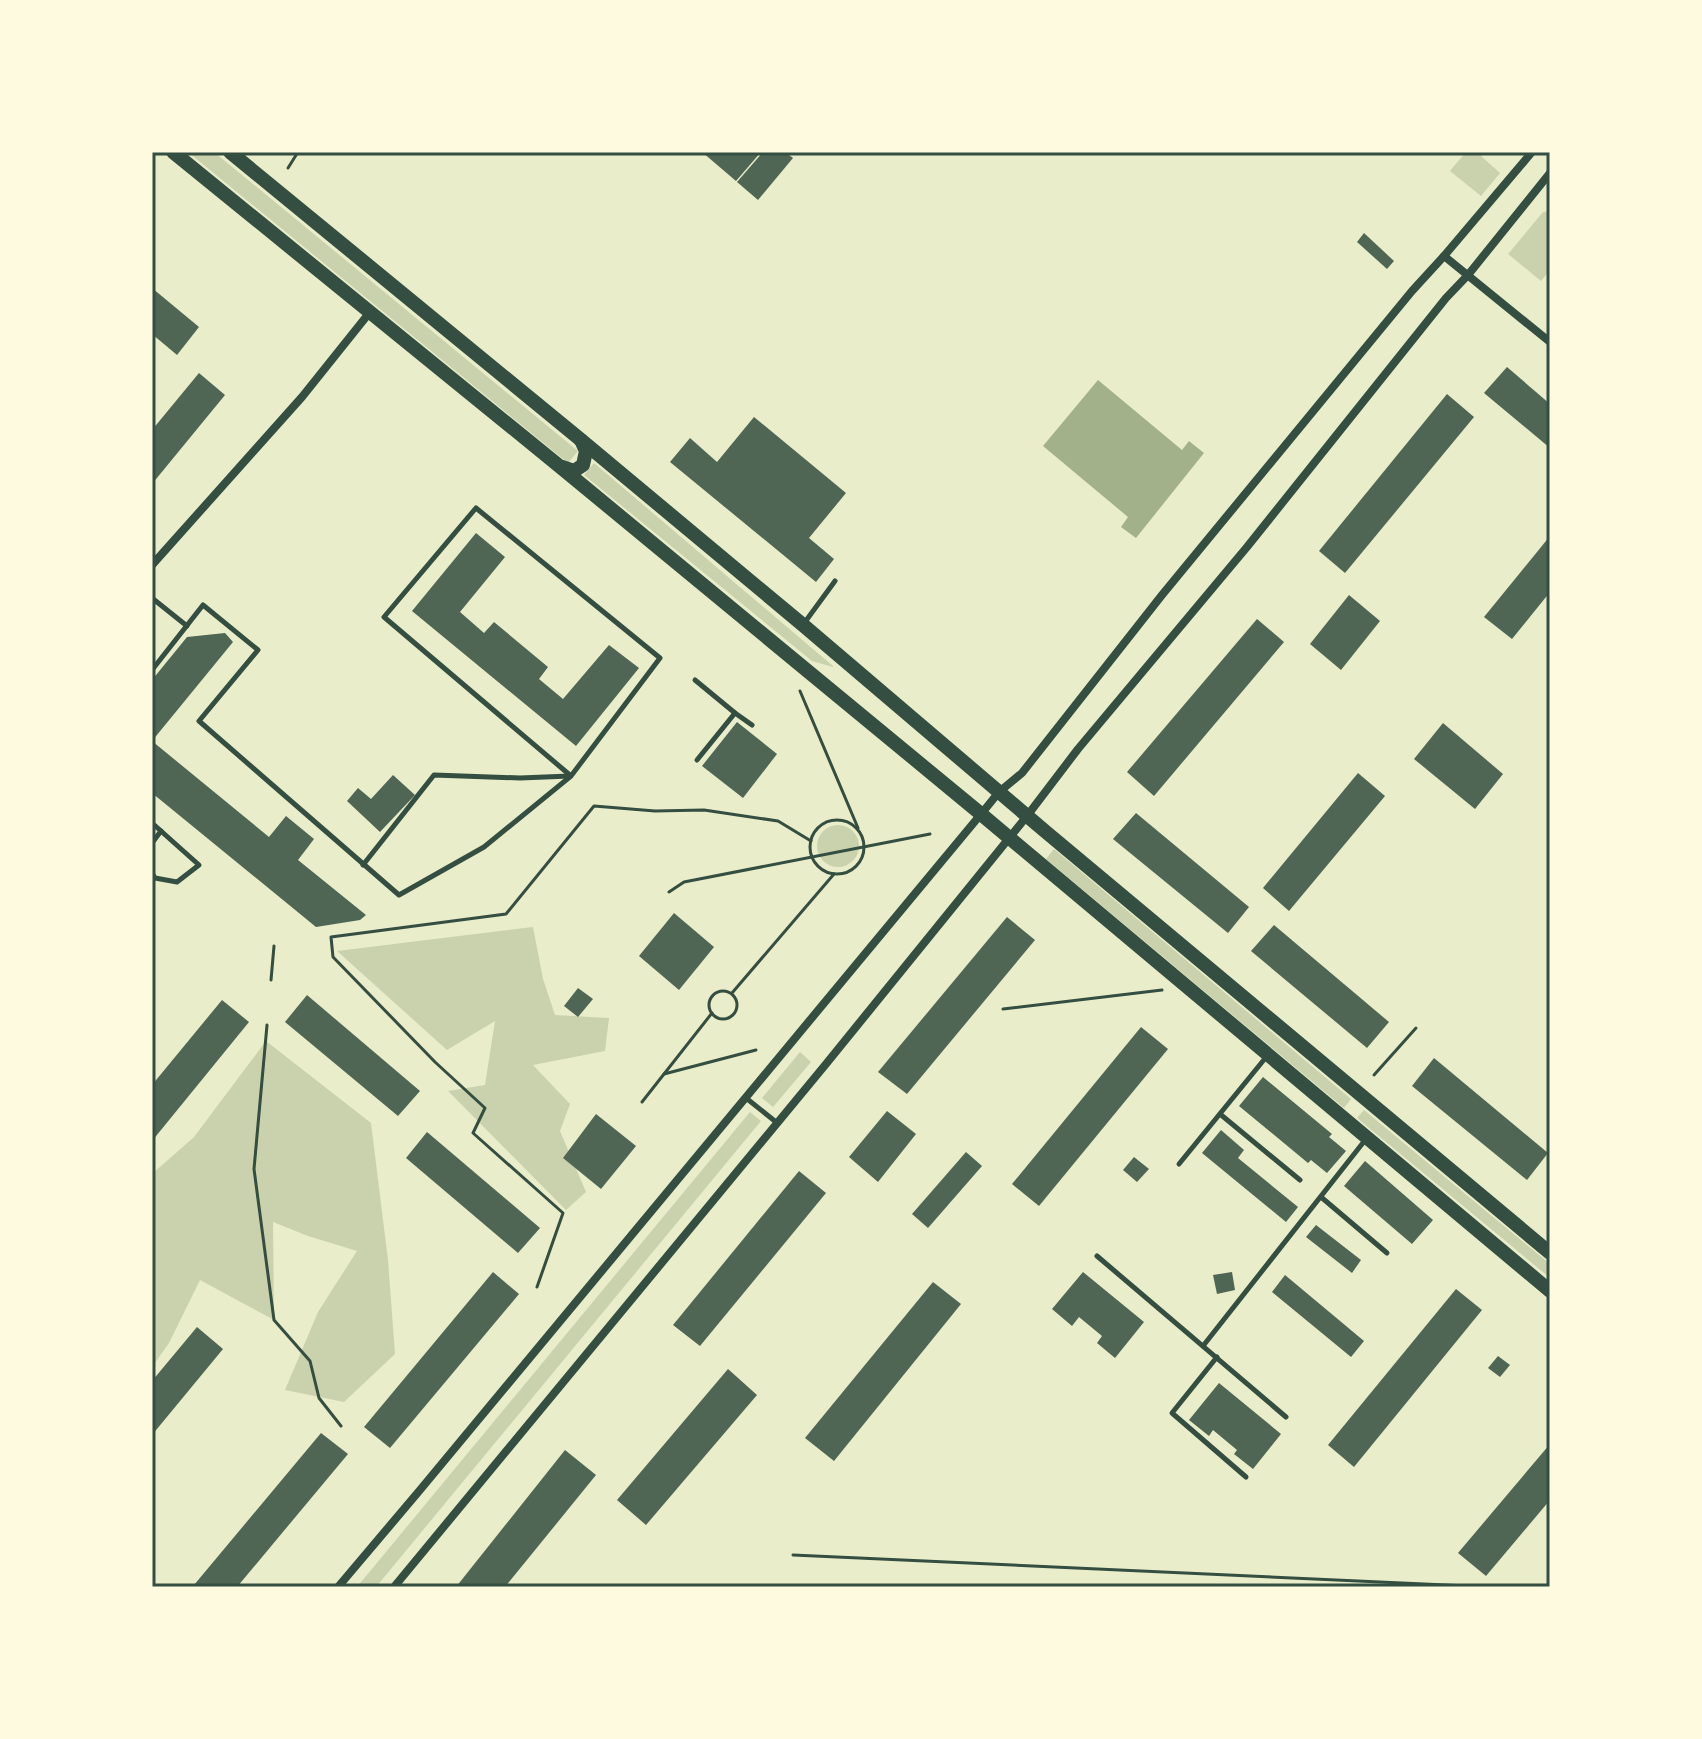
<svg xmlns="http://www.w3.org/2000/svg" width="1702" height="1739" font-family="'Sofia Sans Condensed',sans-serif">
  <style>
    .green { fill: #cad2ad }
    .water { fill: #a3b18a }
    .building { fill: #4f6655 }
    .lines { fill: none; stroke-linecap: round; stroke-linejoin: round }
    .path { stroke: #344e41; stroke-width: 3 }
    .service { stroke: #344e41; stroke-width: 5 }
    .minor { stroke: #344e41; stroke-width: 8 }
    .secondary { stroke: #344e41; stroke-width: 14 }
    .neatline { fill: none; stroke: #344e41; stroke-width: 3 }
  </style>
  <rect width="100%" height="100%" fill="#e9edc9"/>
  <g class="green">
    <path d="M188 152H214L578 451 568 463Z"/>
    <path d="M1466 152H1484L1481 156 1500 173 1481 196 1450 171Z"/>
    <path d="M1550 211V270L1541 281 1508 254 1543 212Z"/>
    <path d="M594 463 833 666V667L812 661 584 475Z"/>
    <circle cx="838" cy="846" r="21"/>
    <path d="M1054 849 1351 1099 1344 1108 1046 859Z"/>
    <path d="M533 927 543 979 555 1015 609 1018 605 1051 533 1065 570 1104 560 1131 586 1192 566 1210 448 1091 485 1085 495 1021 447 1050 337 951Z"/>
    <path d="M266 1041 371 1123 388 1260 395 1354 344 1402 285 1390 318 1312 357 1251 308 1236 273 1222 274 1320 200 1280 169 1343 152 1367V1174L194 1137Z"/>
    <path d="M800 1052 811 1062 773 1107 762 1098Z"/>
    <path d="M1364 1110 1550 1264V1278L1357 1118Z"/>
    <path d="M750 1112 761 1121 376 1587H357Z"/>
  </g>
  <path class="water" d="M1098 380 1182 450 1189 441 1204 453 1136 538 1121 527 1128 517 1043 446Z"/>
  <g class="building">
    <path d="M702 152H761L736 181Z"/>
    <path d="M763 152H785L793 158 758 200 737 182Z"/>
    <path d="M1364 233 1394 261 1387 269 1357 242Z"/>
    <path d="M152 288 199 327 177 355 152 334Z"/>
    <path d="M1507 367 1550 404V448L1484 393Z"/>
    <path d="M199 373 225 395 152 484V430Z"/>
    <path d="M1447 394 1474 417 1345 573 1319 551Z"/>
    <path d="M754 417 846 493 809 538 834 559 816 582 670 462 690 438 717 462Z"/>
    <path d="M476 533 505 557 460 612 484 633 494 622 548 667 539 679 563 699 609 645 639 668 576 746 412 611Z"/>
    <path d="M1550 536V592L1512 639 1484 617Z"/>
    <path d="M1349 595 1380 621 1341 670 1310 644Z"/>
    <path d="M1257 619 1284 642 1154 796 1127 772Z"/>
    <path d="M225 633 233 642 152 741V680L187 637Z"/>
    <path d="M737 722 777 754 743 798 702 766Z"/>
    <path d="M1443 723 1503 774 1475 809 1414 759Z"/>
    <path d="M152 741 269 837 286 816 314 839 298 860 366 915 360 920 316 927 152 793Z"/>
    <path d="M1358 773 1385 796 1289 911 1263 888Z"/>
    <path d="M393 775 415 795 380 832 347 801 358 788 371 799Z"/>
    <path d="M1136 813 1249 907 1228 933 1113 839Z"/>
    <path d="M674 913 714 947 679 990 639 956Z"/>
    <path d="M1007 917 1035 940 907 1094 878 1072Z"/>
    <path d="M1274 925 1389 1022 1367 1048 1251 951Z"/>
    <path d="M578 988 593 999 578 1017 564 1006Z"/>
    <path d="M307 995 420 1091 398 1116 285 1022Z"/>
    <path d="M222 1000 249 1022 152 1141V1085Z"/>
    <path d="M1141 1027 1168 1049 1039 1206 1012 1184Z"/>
    <path d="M1434 1058 1548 1153 1527 1180 1412 1086Z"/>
    <path d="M1263 1077 1332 1134 1329 1137 1346 1151 1327 1173 1311 1160 1308 1163 1239 1106Z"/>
    <path d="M887 1111 916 1134 878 1182 849 1157Z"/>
    <path d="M596 1114 636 1146 601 1189 563 1158Z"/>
    <path d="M1221 1130 1244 1150 1238 1158 1298 1207 1286 1222 1202 1153Z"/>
    <path d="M427 1132 540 1228 518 1253 406 1158Z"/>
    <path d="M966 1152 982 1166 928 1228 912 1214Z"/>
    <path d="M1134 1157 1149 1169 1137 1182 1123 1170Z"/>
    <path d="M1365 1161 1433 1220 1412 1244 1344 1186Z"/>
    <path d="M799 1171 826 1193 700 1346 673 1325Z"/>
    <path d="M1316 1225 1361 1260 1352 1273 1306 1237Z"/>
    <path d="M493 1272 519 1294 390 1448 364 1427Z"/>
    <path d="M1083 1272 1144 1322 1115 1358 1097 1343 1102 1336 1079 1317 1072 1326 1052 1309Z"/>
    <path d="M1232 1272 1235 1290 1217 1294 1213 1275Z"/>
    <path d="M1285 1275 1364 1341 1351 1357 1272 1292Z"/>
    <path d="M933 1282 961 1304 834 1461 805 1438Z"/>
    <path d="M1456 1289 1482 1310 1354 1467 1328 1445Z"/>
    <path d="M197 1327 223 1349 152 1435V1381Z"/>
    <path d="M1498 1356 1510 1365 1500 1377 1488 1368Z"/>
    <path d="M728 1369 757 1395 646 1525 617 1500Z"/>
    <path d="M1219 1383 1281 1434 1253 1469 1234 1454 1237 1450 1213 1430 1209 1436 1189 1420Z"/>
    <path d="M321 1433 348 1454 237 1587H196L194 1585Z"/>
    <path d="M1550 1444V1500L1486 1576 1458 1553Z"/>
    <path d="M565 1450 596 1475 505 1587H456Z"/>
  </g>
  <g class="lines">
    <g class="path">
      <path d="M288 168 298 152"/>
      <path d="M800 691 858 828"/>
      <circle cx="837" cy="847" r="27"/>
      <path d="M669 892 684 882 930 834"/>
      <path d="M271 980 274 946"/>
      <circle cx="723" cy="1005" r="14"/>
      <path d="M732 993 834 874"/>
      <path d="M1003 1009 1162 990"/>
      <path d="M267 1025 254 1169 274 1320 310 1361 319 1398 341 1426"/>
      <path d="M664 1074 756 1050"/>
      <path d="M1374 1075 1416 1028"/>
      <path d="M642 1102 712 1013"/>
      <path d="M537 1287 563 1213 473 1133 485 1108 435 1062 333 957 331 937 506 914 594 806 655 811 704 810 778 821 811 841"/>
      <path d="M793 1555 1468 1586"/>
    </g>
    <g class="service">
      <path d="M152 598 187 626"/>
      <path d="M805 622 835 581"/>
      <path d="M152 670 203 605 258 650 199 721 399 895 484 847 571 776 660 658 476 508 384 617 571 776"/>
      <path d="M695 680 735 713 697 760"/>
      <path d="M735 713 752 725"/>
      <path d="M152 823 199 865 177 882 155 878 152 873"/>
      <path d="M152 843 161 831"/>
      <path d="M363 865 434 775 520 778 570 776"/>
      <path d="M746 1098 776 1122"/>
      <path d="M1220 1114 1300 1180"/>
      <path d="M1179 1164 1267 1056"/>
      <path d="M1321 1197 1387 1253"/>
      <path d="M1097 1256 1286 1417"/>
      <path d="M1203 1346 1366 1139"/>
      <path d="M1217 1357 1172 1413 1246 1477"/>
    </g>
    <g class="minor">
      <path d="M1444 256 1550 342"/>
      <path d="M152 565 302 397 370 312"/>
      <path d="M338 1587 420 1490 986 808 999 792 1022 773 1162 595 1412 291 1444 256 1532 152"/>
      <path d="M394 1587 826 1064 1027 816 1078 749 1247 547 1446 298 1468 275 1550 173"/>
    </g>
    <g class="secondary">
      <path d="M173 152 558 465 981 814 1550 1291"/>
      <path d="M230 152 581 440 803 625 1046 832 1550 1253"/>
      <path d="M562 467 574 471 583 465 586 451 581 440"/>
    </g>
  </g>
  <rect width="1702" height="1739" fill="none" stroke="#fefae0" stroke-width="308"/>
  <rect x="154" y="154" width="1394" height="1431" class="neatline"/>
</svg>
